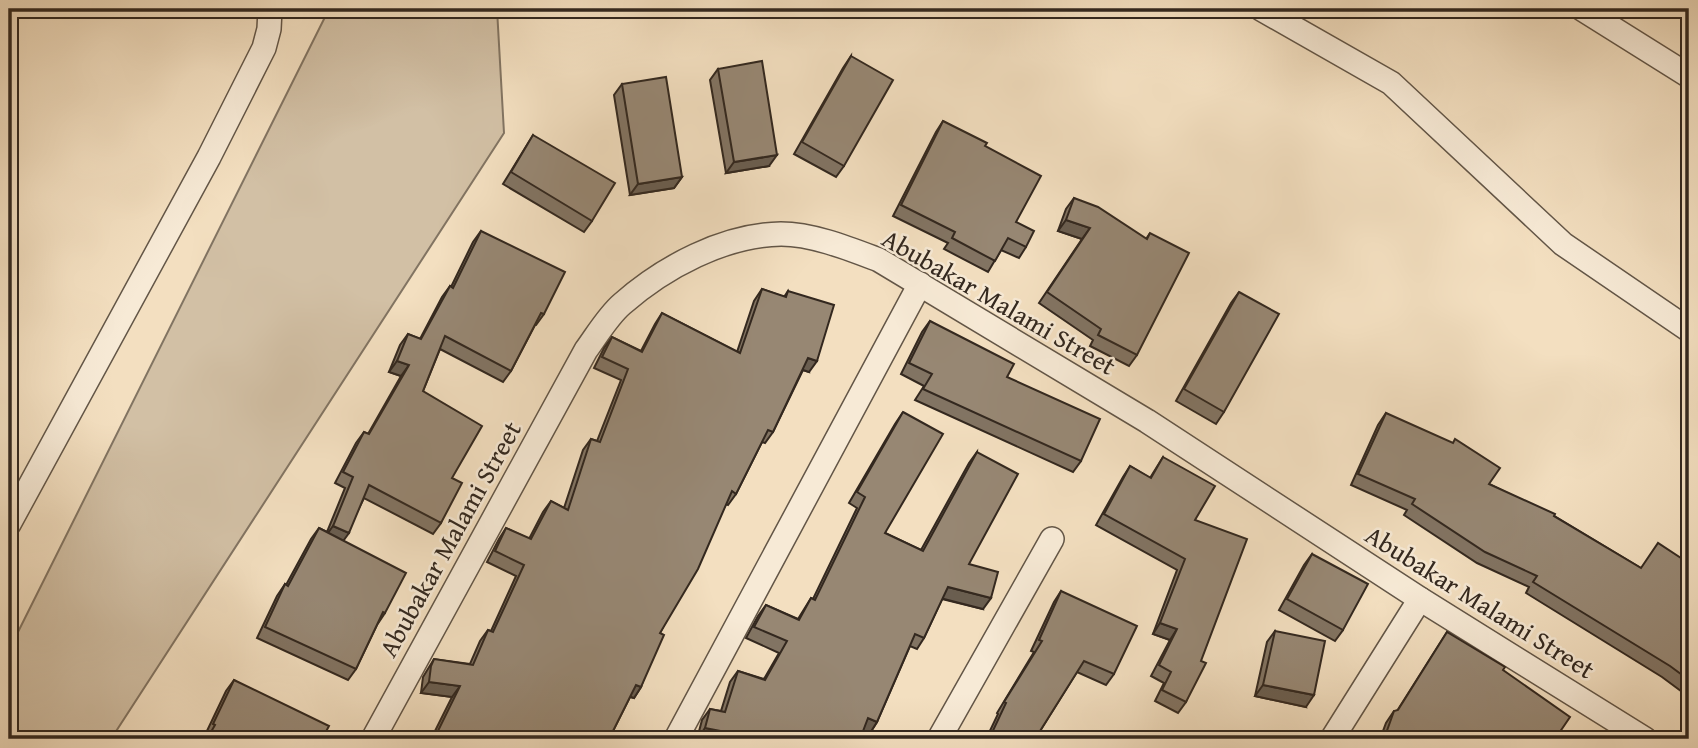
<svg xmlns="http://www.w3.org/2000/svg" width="1698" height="748" font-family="'Gentium Book Plus',serif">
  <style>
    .green { fill: #d2c0a5; stroke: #827462; stroke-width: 2 }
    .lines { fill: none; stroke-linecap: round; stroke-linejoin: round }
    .street-casing { stroke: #635647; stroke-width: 26 }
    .street { stroke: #f7ead6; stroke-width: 23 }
    .wall { fill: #827463; stroke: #33281f; stroke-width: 2 }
    .shaded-wall { fill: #6a5e50; stroke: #33281f; stroke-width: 2 }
    .building { fill: #978773; stroke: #33281f; stroke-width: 2 }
    .labels { text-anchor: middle; stroke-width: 5; stroke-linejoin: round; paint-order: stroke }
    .street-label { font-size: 26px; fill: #33281f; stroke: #f7ead6 }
  </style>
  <rect width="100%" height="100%" fill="#f3dfc0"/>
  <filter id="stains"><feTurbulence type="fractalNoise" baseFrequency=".00286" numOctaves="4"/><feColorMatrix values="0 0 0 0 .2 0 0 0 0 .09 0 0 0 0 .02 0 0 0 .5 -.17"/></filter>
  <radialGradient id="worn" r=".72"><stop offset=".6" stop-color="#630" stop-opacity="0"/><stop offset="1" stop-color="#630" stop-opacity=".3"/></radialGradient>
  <path class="green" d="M329 9H497L504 133 111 739H9V650Z"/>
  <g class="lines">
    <defs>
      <g id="street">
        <path d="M1261 9 1391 83 1563 244 1689 330"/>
        <path d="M1582 9 1689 76"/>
        <path d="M9 524 209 157 264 48 269 29 270 9"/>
        <path d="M373 739 586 350C597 335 608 316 622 304 664 267 724 235 781 234 813 234 850 249 879 260L1147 421 1420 599 1645 739"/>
        <path d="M676 739 920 284"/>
        <path d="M939 739 1052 539"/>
        <path d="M1332 739 1420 599"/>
      </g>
    </defs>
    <use href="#street" class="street-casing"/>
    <use href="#street" class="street"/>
  </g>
  <g class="wall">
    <path d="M851 56 844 166 836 177 794 154 843 68Z"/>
    <path d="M718 69 769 166 726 173 710 80Z"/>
    <path d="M622 84 682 177 674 188 630 195 614 95Z"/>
    <path d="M943 121 985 146 1026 247 1019 258 1001 250 988 272 944 249 948 243 893 216 936 132Z"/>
    <path d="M533 135 592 221 584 232 503 184Z"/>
    <path d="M1074 198 1146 239 1150 233 1137 355 1129 366 1090 346 1093 340 1039 303 1082 239 1058 231 1066 209Z"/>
    <path d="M481 231 544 314 536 325H535L511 371 503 382 440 349 423 391 452 478 441 523 433 534 364 498 343 541 385 613 377 625 356 669 348 680 257 638 277 596 285 584 286 585 311 539 319 528 327 532 345 488 335 483 356 443 364 432 368 434 401 376 389 372 400 345 408 334 420 339 442 297 450 286 451 287 473 242Z"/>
    <path d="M762 289 784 297 788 291 809 372 803 370 773 432 765 443 762 442 736 494 728 505 726 504 660 633 641 687 634 698 630 697 609 739H431L452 697 421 693 423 677 434 659 470 664 480 641 488 630 491 631 516 576 487 562 499 539 506 528 529 539 543 512 551 501 564 508 583 450 591 439 597 441 621 380 594 368 604 348 612 337 641 351 655 324 662 313 737 352 754 301Z"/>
    <path d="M1239 292 1224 412 1216 424 1176 401 1231 303Z"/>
    <path d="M930 321 1007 377 1081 461 1073 472 915 400 924 386 901 374 922 332Z"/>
    <path d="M903 412 885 533 921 550 969 463 977 452 969 564 983 609 942 599 924 638 917 649 910 646 877 722 870 733 863 731 860 739H697L702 720 710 709 721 711 730 682 738 671 764 679 779 653 746 638 758 616 766 605 798 619 811 598 813 599 857 508 849 503 895 424Z"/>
    <path d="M1386 413 1489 484 1554 516 1641 568 1684 567 1689 570V697L1662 677 1526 593 1529 587 1477 563 1404 515 1407 510 1351 485 1378 425Z"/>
    <path d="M1163 457 1195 520 1201 661 1186 702 1178 713 1155 701 1164 683 1151 676 1170 640 1153 634 1177 570 1096 525 1123 477 1130 466 1150 478Z"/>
    <path d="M1312 554 1343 630 1335 641 1279 610 1304 565Z"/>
    <path d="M1061 591 1114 674 1106 685 1077 672 1035 739H986L998 714 997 713 1034 652 1031 651 1054 602Z"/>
    <path d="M1275 631 1306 707 1255 696 1267 642Z"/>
    <path d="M1447 632 1503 670 1555 739H1380L1386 723 1394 711H1397Z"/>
    <path d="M234 680 322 739H206L207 736 205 735 226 691Z"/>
  </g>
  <g class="shaded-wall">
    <path d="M777 155 769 166 726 173 734 162Z"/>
    <path d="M682 177 674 188 630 195 638 184Z"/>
    <path d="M1066 220 1090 228 1082 239 1058 231Z"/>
    <path d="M808 358 817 361 809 372 800 369Z"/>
    <path d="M397 361 409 365 401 376 389 372Z"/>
    <path d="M333 526 349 533 341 544 325 537Z"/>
    <path d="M948 587 991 598 983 609 940 598Z"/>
    <path d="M1160 623 1177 629 1170 640 1153 634Z"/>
    <path d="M429 682 460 686 452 697 421 693Z"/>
    <path d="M636 685 641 687 634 698 628 696Z"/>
    <path d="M1263 685 1314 695 1306 707 1255 696Z"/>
    <path d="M868 718 877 722 870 733 860 730Z"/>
    <path d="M705 728 731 733 727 739H697Z"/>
  </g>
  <g class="building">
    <path d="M851 56 893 80 844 166 802 142Z"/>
    <path d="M762 61 777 155 734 162 718 69Z"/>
    <path d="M666 77 682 177 638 184 622 84Z"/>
    <path d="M943 121 987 143 985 146 1041 176 1016 222 1034 231 1026 247 1008 238 995 261 952 238 955 232 901 205Z"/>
    <path d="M533 135 615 183 592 221 511 172Z"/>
    <path d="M1074 198 1098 207 1147 239 1150 233 1189 253 1137 355 1098 335 1101 329 1047 292 1090 228 1066 220Z"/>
    <path d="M481 231 565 272 544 314 541 313 511 371 445 336 423 391 482 426 452 478 462 483 441 523 369 485 349 533 333 526 353 477 343 472 364 432 369 434 409 365 397 361 408 334 421 339 450 286 453 288Z"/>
    <path d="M762 289 786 297 788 291 834 305 817 361 808 358 773 432 768 430 736 494 732 491 698 569 660 633 664 635 641 687 636 685 609 739H434L460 686 429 682 431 666 434 659 473 665 488 630 493 632 524 565 495 551 506 528 531 539 551 501 568 510 591 439 600 442 628 369 602 357 612 337 642 352 662 313 740 353Z"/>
    <path d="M1239 292 1279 314 1224 412 1184 389Z"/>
    <path d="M930 321 1014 364 1007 377 1100 419 1081 461 923 389 932 374 909 363Z"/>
    <path d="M903 412 943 434 885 533 923 551 977 452 1018 474 969 564 998 572 991 598 948 587 924 638 915 634 877 722 868 718 860 739H729L731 733 705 728 710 709 725 712 738 671 765 680 787 641 754 627 766 605 799 620 811 598 815 600 865 497 857 492Z"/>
    <path d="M1386 413 1453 443 1455 439 1500 468 1489 484 1555 514 1554 516 1641 568 1658 543 1687 562 1684 567 1689 570V680L1670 666 1533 582 1537 576 1485 552 1412 504 1415 499 1358 474Z"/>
    <path d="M1163 457 1215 486 1195 520 1247 539 1201 661 1206 663 1186 702 1162 690 1171 672 1159 665 1177 629 1160 623 1185 559 1104 514 1130 466 1151 478Z"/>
    <path d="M319 528 406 573 385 613 383 612 356 669 265 627 285 584 288 586Z"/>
    <path d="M1312 554 1368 584 1343 630 1287 599Z"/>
    <path d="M1061 591 1137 626 1114 674 1084 661 1035 739H989L1006 703 1004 702 1042 641 1039 640Z"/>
    <path d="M1275 631 1325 641 1314 695 1263 685Z"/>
    <path d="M1447 632 1505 667 1503 670 1570 717 1555 739H1384L1394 711 1398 710Z"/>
    <path d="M234 680 329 726 322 739H207L215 725 213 724Z"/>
    <path d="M1285 735 1286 739H1266Z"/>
  </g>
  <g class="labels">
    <g class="street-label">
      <text transform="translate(999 302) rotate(30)" y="9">Abubakar Malami Street</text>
      <text transform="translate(450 539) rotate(-61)" y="9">Abubakar Malami Street</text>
      <text transform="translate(1480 602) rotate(32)" y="9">Abubakar Malami Street</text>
    </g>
  </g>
  <rect width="1698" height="748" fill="none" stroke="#f3dfc0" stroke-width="35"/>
  <rect x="10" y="10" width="1677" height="727" fill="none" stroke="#33281f" stroke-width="3.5"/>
  <rect x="18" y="18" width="1663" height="713" fill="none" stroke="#33281f" stroke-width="2"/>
  <rect width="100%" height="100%" filter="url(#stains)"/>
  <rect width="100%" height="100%" fill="url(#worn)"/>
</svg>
